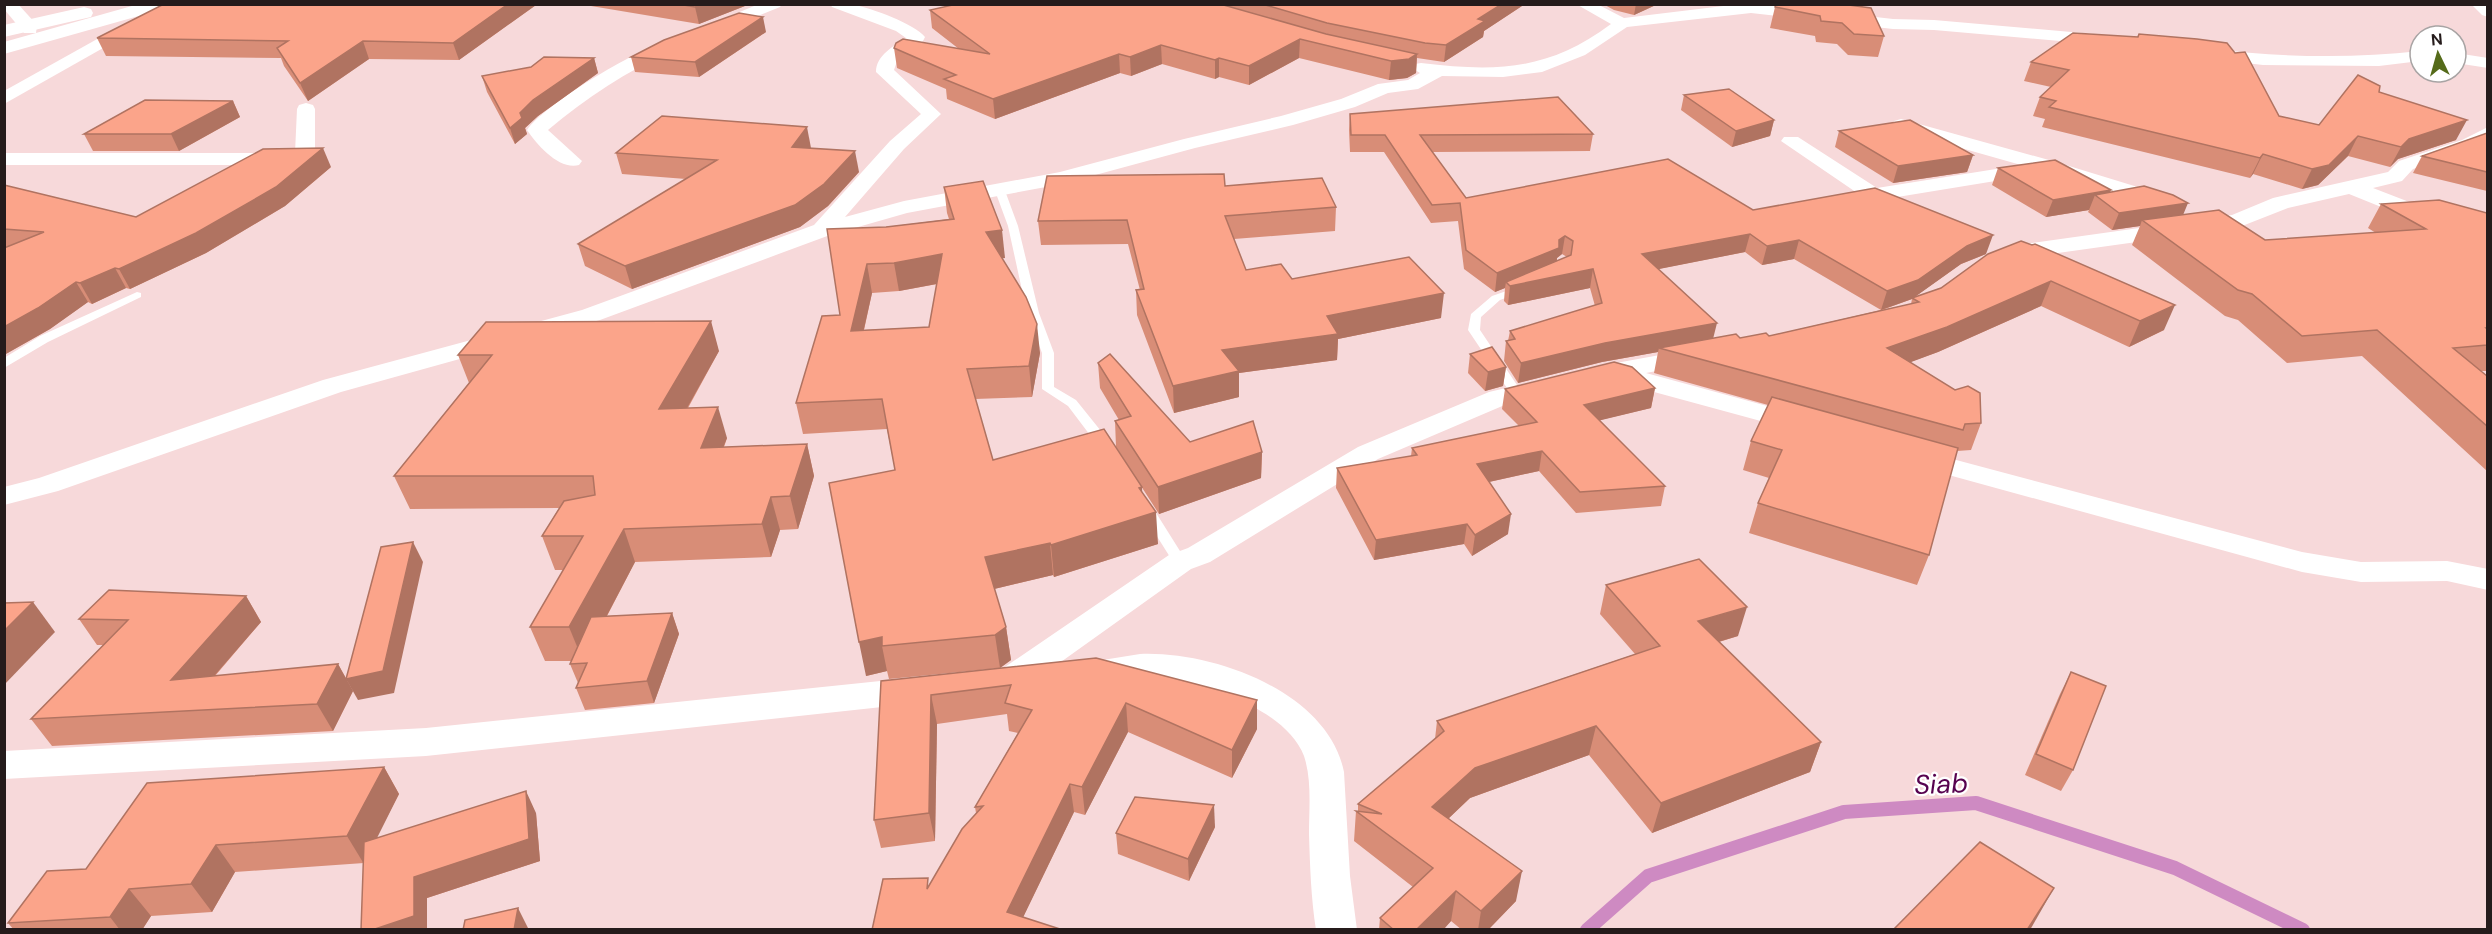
<svg xmlns="http://www.w3.org/2000/svg" width="2492" height="934" font-family="'DM Sans',sans-serif">
  <style>
    .lines { fill: none; stroke-linecap: round; stroke-linejoin: round }
    .stream { stroke: #ce8ac2; stroke-width: 14 }
    .service { fill: #fff; fill-rule: evenodd }
    .minor { fill: #fff; fill-rule: evenodd }
    .tertiary { fill: #fff; fill-rule: evenodd }
    .primary { fill: #fff; fill-rule: evenodd }
    .wall { fill: #d88d77; fill-rule: evenodd }
    .shaded-wall { fill: #b07361 }
    .building { fill: #fba48a; stroke: #b07361; stroke-width: 1.5; fill-rule: evenodd }
    .labels { text-anchor: middle; stroke-width: 4.5; stroke-linejoin: round; paint-order: stroke }
    .near-water-label { font-size: 27px; font-style: italic; fill: #57024f; stroke: #fff }
  </style>
  <rect width="100%" height="100%" fill="#f7d9da"/>
  <g class="lines">
    <path class="stream" d="M1587 930 1648 876 1844 812 1976 803 2175 868 2303 930"/>
    <g class="service">
      <path d="M999 185 1004 188 1018 226 1039 313 1054 353V387L1076 400 1109 441 1111 444 1109 447H1099L1068 406 1042 389V353L1027 313 1008 226 994 188Z"/>
      <path d="M1521 286 1527 289 1525 291 1500 300 1481 317 1480 330 1523 394 1517 398 1513 397 1468 330 1471 314 1492 296Z"/>
      <path d="M137 292 141 293V297L48 342 4 368V358L40 336Z"/>
      <path d="M1148 507 1153 508 1185 559 1187 562 1185 565H1175L1141 511Z"/>
    </g>
    <g class="minor">
      <path d="M4 4H18L37 25 36 33H24L4 9Z"/>
      <path d="M160 4H181L4 104V91Z"/>
      <path d="M759 4H782L780 7 720 31 714 33 706 28 708 25Z"/>
      <path d="M830 4C838 4 847 3 855 5 871 8 915 24 925 37L923 41 897 61 894 70 941 114 904 149 845 217 904 201 1060 172 1184 139 1281 116 1341 99 1378 84 1408 80 1420 73 1412 68 1415 64 1421 63C1496 72 1548 71 1611 24L1576 4H1597L1624 18 1740 4H1762L1893 19 1934 20 2105 35 2113 40 2105 45 1934 30 1893 29 1751 13 1627 27 1585 55 1542 72 1503 77 1442 76 1418 89 1388 93 1355 107 1293 125 1195 148 1062 184 907 213 830 235 600 320 341 392 58 491 4 505V487L39 478 323 380 582 310 814 225 890 141 921 114 876 72C876 55 894 46 906 38L896 31 832 7Z"/>
      <path d="M2471 4H2488V17L2482 15Z"/>
      <path d="M666 42 672 43 675 47 672 51C627 71 586 98 548 130L582 161 579 165C559 170 538 146 527 130 545 104 635 50 666 42Z"/>
      <path d="M2210 49C2280 57 2350 59 2420 51V61L2379 66 2263 65 2204 58 2201 54 2204 50Z"/>
      <path d="M2456 53 2488 58V68L2456 63Z"/>
      <path d="M306 103 313 105 315 109V159L312 163 305 165H4V153H295L297 109 299 105Z"/>
      <path d="M1901 119 2056 162 2167 196 2170 201 2167 206 2159 207 2041 170 2032 175 1873 201 1866 199 1781 141 1784 137H1798L1877 188 2021 165 1894 129 1891 125 1894 121Z"/>
      <path d="M2488 127V141L2476 148 2413 169 2402 181 2373 188 2417 205 2488 226V240L2401 215 2349 194 2288 208 2237 228 2022 258 2007 263 1999 261 1996 256 1999 251 2017 245 2232 215 2273 198 2388 172 2399 161 2462 140Z"/>
      <path d="M1693 349 1702 352 1706 357 1702 362 1646 373 1811 418 1815 424 1811 430 1801 432 1610 380 1594 383 1585 381 1581 375 1585 369 1594 367Z"/>
      <path d="M1540 380 1549 382 1553 388 1549 394 1507 404 1378 459 1210 562 1191 569 1023 689 1011 692 999 689 994 680 999 671 1169 555 1188 548 1358 447 1489 392Z"/>
      <path d="M1915 449 2302 552 2361 562 2447 561 2488 569V590L2447 581 2361 582 2302 572 1905 463 1901 457 1905 451Z"/>
      <path d="M1140 654C1214 651 1328 692 1344 772L1350 876 1357 930H1316C1311 898 1310 866 1309 834 1309 809 1312 780 1304 756 1288 714 1220 688 1179 681 1164 678 1148 677 1133 679 1116 681 1101 686 1084 681L1079 672 1084 663Z"/>
      <path d="M919 677 931 681 936 690 931 699 919 703 426 756 4 779V751L426 728Z"/>
    </g>
    <path class="tertiary" d="M84 7 91 9 93 13 91 17 4 37V25Z"/>
    <path class="primary" d="M139 4H170L167 8 4 54V42Z"/>
  </g>
  <g class="wall">
    <path d="M164 4H553L536 5 459 60 369 59 308 101 284 66 281 58 106 56 97 38Z"/>
    <path d="M579 4H750L699 24Z"/>
    <path d="M949 4H1525L1484 31 1483 37 1444 62 1417 58 1416 73 1407 78 1389 80 1299 58 1249 85 1219 77 1215 79 1162 64 1131 76 1120 73 995 119 947 99 946 89 897 68 894 48 959 49 932 28 930 10 949 6Z"/>
    <path d="M1603 4H1658L1634 15 1614 10Z"/>
    <path d="M1776 4H1860V7L1884 36 1878 57 1848 55 1837 44 1816 42 1815 36 1770 28 1775 7Z"/>
    <path d="M766 32 699 77 635 72 631 57Z"/>
    <path d="M2139 34 2279 116 2319 125 2379 92 2456 140 2398 159 2390 167 2348 156 2318 185 2302 189 2253 174 2250 178 2042 127 2045 119 2033 116 2040 97 2051 87 2024 81 2031 62 2137 37Z"/>
    <path d="M594 58 598 73 538 116 525 128 527 134 515 144 487 92 482 76Z"/>
    <path d="M1684 95 1774 120 1770 136 1732 147 1681 110Z"/>
    <path d="M233 101 240 117 179 151H93L84 134Z"/>
    <path d="M1350 114 1593 134 1590 151 1432 152 1466 198 1753 210 1986 254 1961 264 1913 298 1941 288 1988 254 2164 330 2129 347 2041 306 1938 352 1910 362 1981 423 1971 450 1957 451 1929 555 1917 585 1749 533 1758 503 1769 478 1743 470 1751 441 1768 405 1654 373 1658 352 1602 362 1518 383 1504 361 1506 341H1508L1510 331 1595 306 1590 288 1508 305 1504 301 1505 288 1495 292 1464 269 1458 221 1431 223 1384 152H1350L1349 130ZM1745 252 1762 265 1794 259 1881 310 1769 336 1740 338H1713L1658 269ZM1562 254 1567 257 1557 261V258ZM1912 299 1911 304 1882 310Z"/>
    <path d="M1839 131 1973 155 1967 172 1893 183 1835 147Z"/>
    <path d="M2487 133V191L2413 173 2422 156Z"/>
    <path d="M811 148 859 172 828 206 800 227 632 289 585 266 578 244 686 179 622 174 616 153Z"/>
    <path d="M331 167 285 206 206 253 130 289 126 288 92 304 88 302 50 329 4 355V185L136 217Z"/>
    <path d="M1998 168 2111 192 2265 240 2376 233 2368 228 2381 204 2487 213V371H2481L2487 376V471L2362 356 2287 363 2238 320 2225 316 2132 245 2140 226 2112 230 2088 212 2089 210 2046 217 1992 185Z"/>
    <path d="M1225 186 1336 207 1335 231 1234 239 1246 270 1292 279 1441 318 1338 339 1337 360 1239 373V397L1174 413 1137 315 1136 290H1140L1128 244 1041 245 1038 221Z"/>
    <path d="M944 187 1005 258H1002L1040 353 1032 397 975 399 993 460 1142 487V492L1158 544 1054 577 1053 575 994 589 1006 627 1011 660 1000 668 889 679 887 671 866 676 895 470 887 429 803 434 796 403 840 315 886 227 949 219 947 213ZM937 284 929 327 864 330 872 293 899 291Z"/>
    <path d="M719 351 688 408 727 438 724 447 807 444 814 476 798 529 780 530 771 557 635 562 607 616 672 613 679 634 654 703 585 710 576 688 578 683 570 664 572 661H545L530 627 564 570H555L542 536 559 508 410 509 394 476 469 383 458 355Z"/>
    <path d="M1470 354 1506 367 1503 386 1485 391 1468 373Z"/>
    <path d="M1098 363 1190 442 1262 452 1261 478 1159 514 1116 447 1115 421 1119 420 1100 388Z"/>
    <path d="M1655 388 1651 408 1600 420 1665 486 1661 506 1576 513 1539 471 1489 482 1508 534 1472 556 1464 544 1374 560 1336 488 1337 468 1411 456 1412 448 1519 426 1502 409 1505 389Z"/>
    <path d="M1606 585 1738 636 1719 642 1821 742 1810 772 1652 833 1589 755 1470 798 1449 818 1516 901 1488 930H1462L1451 921 1443 930H1379L1380 918 1413 887 1354 841 1356 811H1358V804L1435 739 1437 721 1635 654 1600 614Z"/>
    <path d="M246 596 261 622 215 676 338 664 353 691 333 731 52 746 31 719 103 645H97L79 619Z"/>
    <path d="M1096 658 1257 729 1232 778 1128 732 1085 815 1074 812 1023 917 872 930 929 886 976 813 975 807 1018 733 1009 731 1007 714 937 724 935 841 881 848 874 820 881 681Z"/>
    <path d="M2071 672 2073 770 2061 791 2025 775 2060 694Z"/>
    <path d="M384 767 399 794 376 838 536 813 540 861 427 898 364 863 235 872 212 912 151 916 142 930H14L8 923 86 869Z"/>
    <path d="M1215 827 1189 881 1118 854 1116 833Z"/>
  </g>
  <g class="shaded-wall">
    <path d="M508 4 536 5 459 60 453 43Z"/>
    <path d="M703 4H750L699 24 695 7Z"/>
    <path d="M1502 4H1525L1484 31 1483 37 1444 62 1446 45 1478 19Z"/>
    <path d="M1636 4H1658L1634 15Z"/>
    <path d="M763 17 766 32 699 77 695 62Z"/>
    <path d="M1300 39 1299 58 1249 85V66Z"/>
    <path d="M363 41 369 59 308 101 300 83Z"/>
    <path d="M1161 45 1162 64 1131 76 1130 57Z"/>
    <path d="M1119 54 1120 73 995 119 993 99Z"/>
    <path d="M1417 54 1416 73 1407 78 1389 80 1391 61Z"/>
    <path d="M594 58 598 73 538 116 525 128 527 134 515 144 510 128 520 113 533 100Z"/>
    <path d="M1219 58V77L1215 79V60Z"/>
    <path d="M233 101 240 117 179 151 171 134Z"/>
    <path d="M1774 120 1770 136 1732 147 1736 131Z"/>
    <path d="M2467 120 2456 140 2398 159 2390 167 2401 147 2409 139Z"/>
    <path d="M807 127 811 148 796 168 792 147Z"/>
    <path d="M2358 136 2348 156 2318 185 2302 189 2312 169Z"/>
    <path d="M323 148 331 167 285 206 206 253 130 289 119 269Z"/>
    <path d="M855 151 859 172 828 206 800 227 632 289 625 266Z"/>
    <path d="M2263 154 2253 174 2250 178 2260 158Z"/>
    <path d="M1973 155 1967 172 1893 183 1898 166Z"/>
    <path d="M2111 190 2106 203 2095 195 2089 210 2046 217 2053 200Z"/>
    <path d="M2188 203 2181 220H2142L2140 226 2112 230 2119 213Z"/>
    <path d="M1002 230 1005 258 990 260 986 232Z"/>
    <path d="M1750 234 1745 252 1639 273 1642 254Z"/>
    <path d="M1993 235 1986 254 1961 264 1912 299 1881 310 1887 291 1967 246Z"/>
    <path d="M1565 236 1562 254 1557 258 1556 267 1593 269 1590 288 1508 305 1510 286 1506 282 1505 288 1495 292 1497 273 1559 240Z"/>
    <path d="M1799 240 1794 259 1762 265 1767 246Z"/>
    <path d="M942 254 947 282 899 291 894 263Z"/>
    <path d="M867 264 872 293 857 360 851 331Z"/>
    <path d="M115 268 126 288 92 304 80 283Z"/>
    <path d="M2051 281 2041 306 1938 352 1879 374 1887 348Z"/>
    <path d="M76 282 88 302 50 329 4 355V327Z"/>
    <path d="M1444 293 1441 318 1338 339 1337 360 1239 373V397L1174 413 1173 386 1222 350 1327 316Z"/>
    <path d="M2175 305 2164 330 2129 347 2140 321Z"/>
    <path d="M711 321 719 351 669 440 659 409Z"/>
    <path d="M1717 323 1712 343 1659 348 1658 352 1602 362 1518 383 1521 363 1605 343Z"/>
    <path d="M1037 324 1040 353 1032 397 1029 366Z"/>
    <path d="M1506 367 1503 386 1485 391 1488 372Z"/>
    <path d="M1655 388 1651 408 1581 425 1584 405Z"/>
    <path d="M718 407 727 438 710 480 701 448Z"/>
    <path d="M807 444 814 476 798 529 790 496Z"/>
    <path d="M1542 451 1539 471 1475 485 1477 464Z"/>
    <path d="M1262 452 1261 478 1159 514 1158 487Z"/>
    <path d="M1142 487 1143 516 1156 512 1158 544 1054 577 1051 545Z"/>
    <path d="M771 497 780 530 771 557 762 524Z"/>
    <path d="M1511 514 1508 534 1472 556 1475 535Z"/>
    <path d="M1467 524 1464 544 1374 560 1376 540Z"/>
    <path d="M624 529 635 562 583 661 569 627Z"/>
    <path d="M413 542 423 562 394 693 358 700 346 679Z"/>
    <path d="M1050 543 1053 575 990 590 985 557Z"/>
    <path d="M246 596 261 622 188 706 171 680Z"/>
    <path d="M33 602 55 632 4 685V631Z"/>
    <path d="M1747 607 1738 636 1691 650 1698 621Z"/>
    <path d="M672 613 679 634 654 703 647 681Z"/>
    <path d="M1006 627 1011 660 1000 668 995 635Z"/>
    <path d="M882 637V646L887 671 866 676 859 642Z"/>
    <path d="M338 664 353 691 333 731 317 704Z"/>
    <path d="M931 695 937 724 935 841 929 813Z"/>
    <path d="M1257 700V729L1232 778V750Z"/>
    <path d="M1126 703 1128 732 1085 815 1082 787Z"/>
    <path d="M1596 726 1589 755 1470 798 1429 837 1432 807 1475 768Z"/>
    <path d="M1821 742 1810 772 1652 833 1661 803Z"/>
    <path d="M384 767 399 794 364 864 347 836Z"/>
    <path d="M1070 784 1074 812 1017 930 1007 912Z"/>
    <path d="M526 791 536 813 540 861 427 898V930H372L414 877Z"/>
    <path d="M1214 805 1215 827 1189 881 1188 859Z"/>
    <path d="M216 845 235 872 212 912 191 884Z"/>
    <path d="M1522 871 1516 901 1488 930H1478L1481 911Z"/>
    <path d="M2054 888 2030 930H2027Z"/>
    <path d="M129 889 151 916 142 930H120L110 917Z"/>
    <path d="M1456 891 1451 921 1443 930H1416Z"/>
    <path d="M518 908 529 930H514Z"/>
  </g>
  <g class="building">
    <path d="M164 4H508L453 43 363 41 300 83 277 48 288 41 97 38Z"/>
    <path d="M678 4H703L695 7Z"/>
    <path d="M957 4H1220L1326 34 1417 54 1409 59 1391 61 1300 39 1249 66 1219 58 1215 60 1161 45 1130 57 1119 54 993 99 944 79 956 75 894 48 896 43 903 39 990 54 930 10Z"/>
    <path d="M1262 4H1502L1478 19 1485 21 1446 45 1425 43 1327 23Z"/>
    <path d="M1776 4H1841L1871 8 1884 36 1854 34 1842 23 1821 21 1820 16 1775 7Z"/>
    <path d="M739 13 763 17 695 62 631 57 664 40Z"/>
    <path d="M2073 33 2138 37 2139 34 2197 39 2227 43 2235 53 2245 52 2279 116 2319 125 2358 75 2380 86 2379 92 2467 120 2409 139 2401 147 2358 136 2329 165 2312 169 2263 154 2260 158 2049 107 2056 101 2040 97 2069 70 2031 62Z"/>
    <path d="M544 57 594 58 533 100 520 113 522 118 510 128 482 76 531 67Z"/>
    <path d="M1729 89 1774 120 1736 131 1684 95Z"/>
    <path d="M1558 97 1593 134 1420 135 1466 198 1668 159 1753 210 1875 188 1993 235 1967 246 1918 280 1887 291 1799 240 1767 246 1750 234 1642 254 1717 323 1605 343 1521 363 1506 341 1515 339 1510 331 1602 303 1593 269 1510 286 1506 282 1571 255 1573 241 1565 236 1559 240V248L1497 273 1466 250 1460 203 1432 205 1385 135H1351L1350 114Z"/>
    <path d="M145 100 233 101 171 134H84Z"/>
    <path d="M662 116 807 127 792 147 855 151 824 184 795 205 625 266 578 244 717 160 616 153Z"/>
    <path d="M1910 120 1973 155 1898 166 1839 131Z"/>
    <path d="M2487 133V172L2422 156Z"/>
    <path d="M323 148 276 187 196 233 119 269 115 268 80 283 76 282 38 308 4 327V248L44 232 4 229V185L136 217 263 149Z"/>
    <path d="M2055 160 2111 190 2053 200 1998 168Z"/>
    <path d="M1224 174 1225 186 1322 178 1336 207 1225 216 1246 270 1281 264 1292 279 1409 257 1444 293 1327 316 1338 334 1222 350 1239 371 1173 386 1136 290 1144 289 1127 220 1038 221 1047 176Z"/>
    <path d="M983 181 1002 230 986 232 1026 297 1037 324 1029 366 967 369 993 460 1104 429 1142 487 1139 488 1156 512 1051 545 1050 543 985 557 1006 627 995 635 882 646V637L859 642 829 483 895 470 882 399 796 403 822 316 840 315 827 229 886 227 954 219 944 187ZM942 254 929 327 851 331 867 264 894 263Z"/>
    <path d="M2144 186 2173 195 2188 203 2119 213 2095 195Z"/>
    <path d="M2439 200 2487 213V328H2486L2487 329V345L2453 348 2487 376V426L2377 330 2302 336 2252 294 2238 290 2142 220 2219 210 2265 240 2426 229 2381 204Z"/>
    <path d="M2021 241 2032 245 2035 244 2175 305 2140 321 2051 281 1947 327 1887 348 1955 390 1968 386 1980 393 1981 423 1965 424 1963 430 1659 348 1736 334 1740 338 1766 333 1769 336 1919 302 1912 298 1941 288 1988 254Z"/>
    <path d="M711 321 659 409 718 407 701 448 807 444 790 496 771 497 762 524 624 529 569 627H530L583 536H542L564 501 595 495 593 476H394L492 355H458L486 322Z"/>
    <path d="M1492 347 1506 367 1488 372 1470 354Z"/>
    <path d="M1110 354 1190 442 1253 421 1262 452 1158 487 1115 421 1131 416 1098 363Z"/>
    <path d="M1614 362 1632 367 1655 388 1584 405 1665 486 1580 492 1542 451 1477 464 1511 514 1475 535 1467 524 1376 540 1337 468 1417 455 1412 448 1537 422 1505 389Z"/>
    <path d="M1772 397 1958 448 1929 555 1758 503 1782 450 1751 441Z"/>
    <path d="M413 542 383 671 346 679 381 547Z"/>
    <path d="M1699 559 1747 607 1698 621 1821 742 1661 803 1596 726 1475 768 1432 807 1522 871 1481 911 1456 891 1416 930H1394L1380 918 1433 868 1356 811 1382 814 1358 804 1444 731 1437 721 1660 646 1606 585Z"/>
    <path d="M109 590 246 596 171 680 338 664 317 704 31 719 128 620 79 619Z"/>
    <path d="M33 602 4 631V603Z"/>
    <path d="M672 613 647 681 576 688 587 663 570 664 591 617Z"/>
    <path d="M1096 658 1257 700 1232 750 1126 703 1082 787 1070 784 1007 912 1063 930H872L883 879 928 878 927 889 962 829 983 806 975 807 1032 710 1005 703 1011 685 931 695 929 813 874 820 881 681Z"/>
    <path d="M2071 672 2106 686 2073 770 2036 754Z"/>
    <path d="M384 767 347 836 216 845 191 884 129 889 110 917 8 923 47 871 86 869 147 783Z"/>
    <path d="M526 791 529 839 414 877V916L372 930H361L364 842Z"/>
    <path d="M1135 797 1214 805 1188 859 1116 833Z"/>
    <path d="M1980 842 2054 888 2027 930H1893Z"/>
    <path d="M518 908 514 930H463L465 920Z"/>
  </g>
  <g class="labels">
    <g class="near-water-label">
      <text transform="translate(1941 784) rotate(-2)" y="9">Siab</text>
    </g>
  </g>
  <rect width="2492" height="934" fill="none" stroke="#251b1b" stroke-width="12"/>
  <g transform="translate(2438 54) rotate(355)"><circle r="28" fill="#ffffff" stroke="#a8a4a4" stroke-width="1.5"/>
  <path d="M0-4.5L10 22L0 15L-10 22Z" fill="#556b1a"/>
  <text y="-9" font-size="16" font-weight="bold" text-anchor="middle" fill="#251b1b">N</text>
  </g>
</svg>
